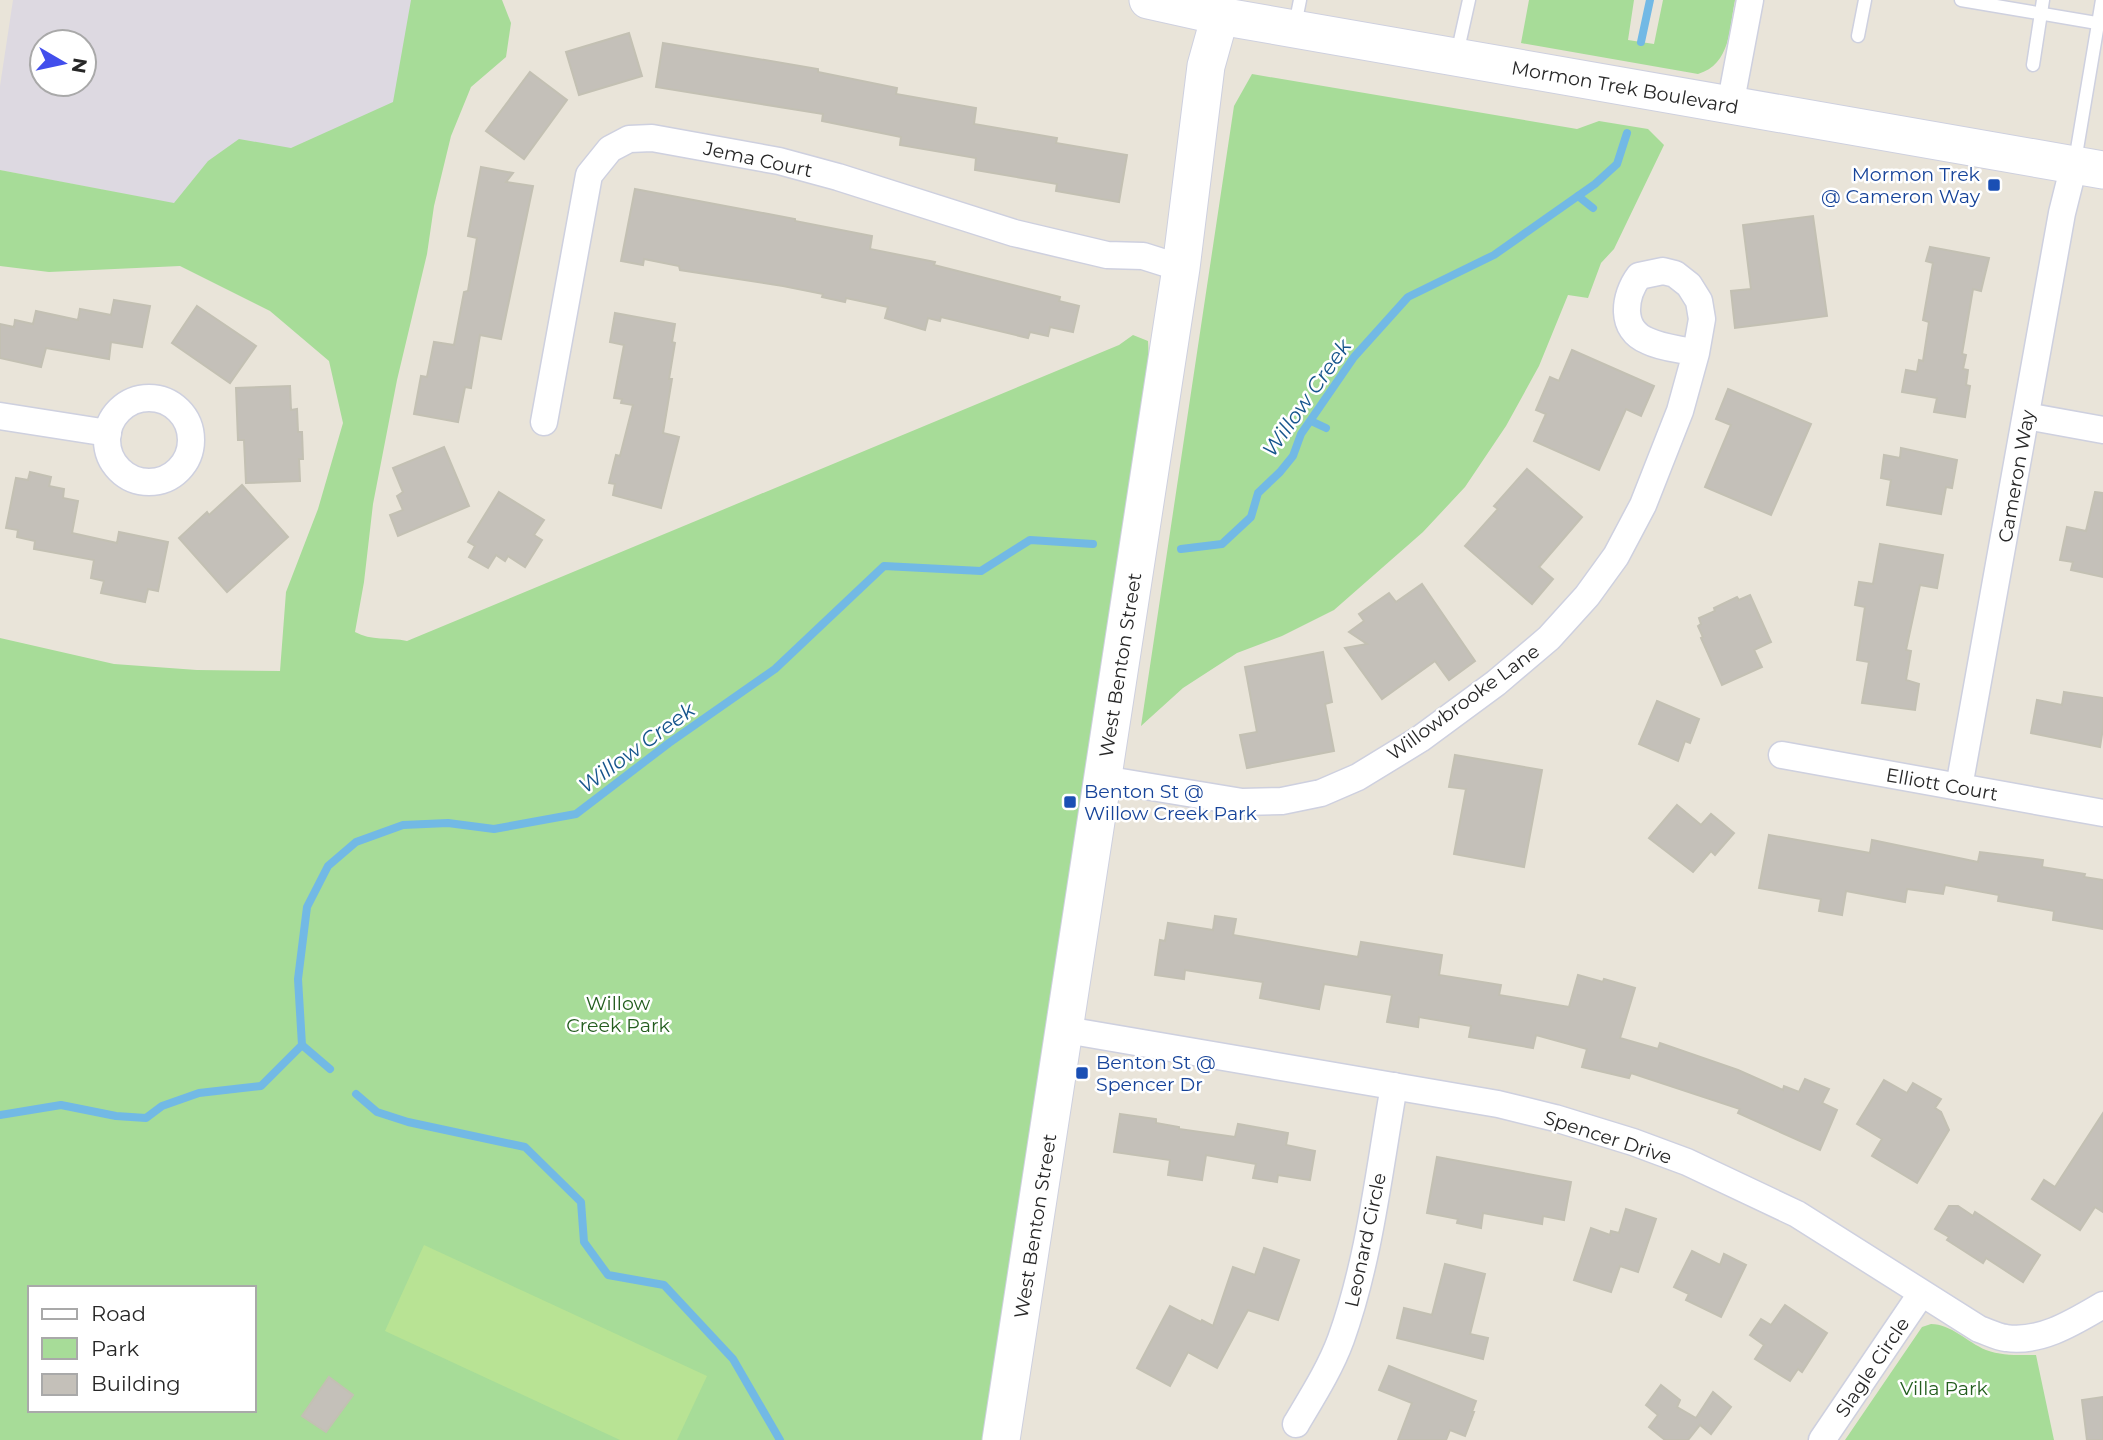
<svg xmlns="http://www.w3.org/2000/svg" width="2103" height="1440" font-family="Montserrat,sans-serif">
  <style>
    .industrial { fill: #ddd9e1; fill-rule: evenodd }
    .green { fill: #a7dc98; fill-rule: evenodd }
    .pitch { fill: #b8e394 }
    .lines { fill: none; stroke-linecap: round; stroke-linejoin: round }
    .stream { stroke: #72b9e5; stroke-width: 8 }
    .building { fill: #c4c0b9; stroke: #c3c0b3; stroke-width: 2 }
    .lane-casing { stroke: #ced0df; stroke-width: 15 }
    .street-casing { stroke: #ced0df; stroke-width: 29 }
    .secondary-casing { stroke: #ced0df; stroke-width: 39 }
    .lane { stroke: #fff; stroke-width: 12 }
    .street { stroke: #fff; stroke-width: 26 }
    .secondary { stroke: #fff; stroke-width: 37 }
    .transit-dot { fill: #1a4fb4; stroke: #fff; stroke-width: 2.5 }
    .labels { text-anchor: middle; stroke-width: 5; stroke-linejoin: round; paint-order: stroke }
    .street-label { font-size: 19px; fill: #272727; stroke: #fff }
    .transit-label { font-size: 19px; fill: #164399; stroke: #fff; text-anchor: start }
    .park-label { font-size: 19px; fill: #235d1e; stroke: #fff }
    .water-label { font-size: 21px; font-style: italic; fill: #16558c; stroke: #fff }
  </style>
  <rect width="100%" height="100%" fill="#e9e4d9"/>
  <path class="industrial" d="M13 0H464L414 250 0 170V86ZM42 42H84V84H42Z"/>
  <g class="green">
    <path d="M411 0H502L511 23 506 57 471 87 451 136 434 206 427 254 397 380 373 504 364 582 355 632C371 641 389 637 407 641L1119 345 1133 335 1148 341 1149 362 984 1440H0V638L114 664 197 670 280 671 286 592 318 509 343 423 329 361 270 311 180 266 49 272 0 266V170L174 203 208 161 239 139 291 148 393 102ZM30 1288H254V1410H30Z"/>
    <path d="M1529 0H1634L1628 40 1654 44 1663 0H1735C1729 29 1731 64 1698 74L1521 43Z"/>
    <path d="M1252 74 1577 129 1599 121 1648 129 1664 145 1614 249 1601 263 1588 298 1568 295 1539 366 1506 426 1465 487 1423 532 1334 610 1282 636 1237 653 1183 688 1141 726 1234 106Z"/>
    <path d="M1931 1324C1951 1324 1967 1342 1986 1350 2002 1356 2019 1355 2036 1355L2054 1440H1845L1922 1327Z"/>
  </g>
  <path class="pitch" d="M424 1245 707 1376 677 1440H620L385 1331Z"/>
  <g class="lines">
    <g class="stream">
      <path d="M1641 42 1650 0"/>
      <path d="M1578 196 1593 208"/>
      <path d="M1311 421 1326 428"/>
      <path d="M1181 549 1222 544 1251 517 1258 493 1280 472 1293 456 1301 434 1354 357 1408 297 1494 255 1595 184 1617 164 1627 133"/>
      <path d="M302 1045 330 1069"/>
      <path d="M356 1094 377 1112 408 1122 525 1147 581 1202 584 1242 608 1275 664 1285 733 1359 780 1440"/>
      <path d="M0 1115 61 1105 116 1116 146 1118 162 1106 199 1093 261 1086 302 1045 298 979 307 907 328 866 356 842 403 825 448 823 494 829 576 814 669 743 775 669 884 566 981 571 1030 540 1093 544"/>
    </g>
  </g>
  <g class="building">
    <path d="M629 33 642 76 579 95 566 52Z"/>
    <path d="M663 43 818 69V72L897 88 896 94 976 108 974 124 1057 138 1056 143 1127 155 1119 202 1056 191 1057 184 975 170 976 158 900 145 901 137 822 121 823 114 656 87Z"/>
    <path d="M530 72 567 100 524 159 486 131Z"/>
    <path d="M481 167 513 173 506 182 533 186 501 339 480 335 471 388 465 387 458 422 414 414 421 376 427 377 434 342 454 345 464 292 468 291 477 238 468 236Z"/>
    <path d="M635 189 795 219V221L872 236 870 249 935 262 934 265 1060 297 1059 301 1079 306 1073 332 1050 327 1048 336 1030 332 1028 338 941 317 940 321 928 318 925 330 885 318 888 307 846 298 845 302 822 297 823 294 783 286 680 270 679 266 644 259 643 265 621 261Z"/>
    <path d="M1813 216 1827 316 1735 328 1731 291 1751 289 1743 225Z"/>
    <path d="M1930 247 1989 258 1981 291 1973 289 1962 354 1966 355 1963 369 1968 370 1966 385 1970 386 1965 417 1934 412 1937 398 1902 392 1906 370 1917 372 1919 360 1923 361 1929 322 1923 320 1933 263 1926 261Z"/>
    <path d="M114 300 150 306 142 347 111 342 109 359 46 348 41 367 0 358V324L14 327 15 320 33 324 36 311 78 320 80 309 111 315Z"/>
    <path d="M197 306 256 346 230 383 172 343Z"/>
    <path d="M615 313 675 324 672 342 675 343 669 379H672L663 433 679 437 661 508 613 495 615 484 609 483 616 455 620 456 633 405 621 403 622 399 614 398 624 345 610 342Z"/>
    <path d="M1572 350 1654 386 1641 416 1626 409 1599 470 1534 441 1546 414 1536 410 1550 377 1559 381Z"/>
    <path d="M290 386 291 410 297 409 298 432H302L303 459H299L300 481 246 483 244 440H238L236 388Z"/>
    <path d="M1728 389 1811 424 1771 515 1705 487 1731 425 1716 419Z"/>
    <path d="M444 447 469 506 398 536 390 515 403 510 397 496 403 492 393 468Z"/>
    <path d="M1901 448 1957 460 1952 488 1946 487 1941 514 1887 505 1891 480 1881 478 1884 455 1900 458Z"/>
    <path d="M1527 469 1582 517 1539 567 1553 579 1532 604 1465 546 1498 509 1494 506Z"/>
    <path d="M30 472 51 477 49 486 64 489 63 498 78 501 72 533 117 543 119 532 168 542 158 591 148 589 145 602 101 593 104 581 91 578 94 560 34 549 35 541 17 537 18 530 6 528 16 478 28 480Z"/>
    <path d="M242 485 288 537 227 592 179 538 207 512 209 515Z"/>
    <path d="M499 492 544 520 534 535 542 540 525 567 508 556 505 561 496 555 488 568 469 557 475 546 468 542Z"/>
    <path d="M2095 492 2103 493V577L2071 570 2073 562 2060 560 2067 527 2086 531Z"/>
    <path d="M1880 544 1943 555 1937 588 1920 585 1906 650 1911 651 1906 680 1919 684 1915 710 1862 703 1869 662 1857 660 1865 607 1855 605 1859 582 1873 584Z"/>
    <path d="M1422 584 1475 661 1449 680 1435 661 1382 699 1345 648 1367 644 1349 632 1364 621 1359 614 1389 593 1396 602Z"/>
    <path d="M1750 595 1771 642 1754 650 1762 667 1722 685 1701 638 1703 637 1698 626 1701 624 1699 618 1715 611 1714 608 1737 597 1739 600Z"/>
    <path d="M1323 652 1332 702 1325 704 1334 751 1247 768 1240 735 1257 732 1245 667Z"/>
    <path d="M2064 692 2103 698V728L2100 747 2031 733 2037 700 2062 705Z"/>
    <path d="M1657 701 1699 719 1690 743 1685 741 1678 761 1639 744Z"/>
    <path d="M1455 755 1542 770 1524 867 1454 854 1466 789 1449 787Z"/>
    <path d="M1677 805 1701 825 1711 814 1734 833 1715 855 1711 851 1693 872 1649 838Z"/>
    <path d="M1769 835 1870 853 1872 840 1978 862 1980 852 2043 860 2042 867 2085 874 2084 877 2103 880V929L2053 920 2054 911 1998 901 1999 895 1945 885 1943 894 1907 889 1905 902 1846 891 1842 915 1819 911 1821 899 1759 888Z"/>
    <path d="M1215 916 1236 919 1233 935 1358 957 1361 942 1442 955 1439 975 1501 985 1499 995 1569 1007 1578 975 1603 982 1604 979 1635 988 1620 1038 1658 1049 1660 1043 1738 1070 1783 1090 1784 1086 1799 1092 1805 1079 1829 1089 1822 1103 1837 1110 1820 1150 1738 1113 1740 1109 1631 1073 1629 1078 1582 1067 1587 1049 1536 1035 1533 1048 1469 1037 1471 1026 1419 1017 1418 1027 1387 1022 1392 995 1324 984 1319 1009 1260 998 1263 982 1185 970 1184 979 1155 975 1160 940 1165 941 1168 923 1213 930Z"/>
    <path d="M1884 1080 1907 1093 1913 1083 1941 1099 1935 1108 1941 1112 1949 1130 1917 1183 1872 1156 1882 1139 1857 1124Z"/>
    <path d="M2103 1113V1212L2095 1207 2080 1230 2032 1199 2044 1180 2055 1187Z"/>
    <path d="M1120 1114 1156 1119V1123L1179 1127V1129L1235 1137 1238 1124 1288 1133 1286 1145 1315 1151 1310 1180 1278 1175 1277 1182 1253 1178 1256 1164 1206 1155 1202 1180 1168 1175 1170 1160 1114 1152Z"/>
    <path d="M1437 1157 1571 1182 1564 1220 1543 1216 1542 1224 1483 1213 1481 1228 1457 1223 1458 1219 1427 1213Z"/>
    <path d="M1949 1206H1958L1973 1216 1975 1212 2040 1255 2023 1282 1986 1258 1983 1263 1947 1240 1949 1237 1935 1229Z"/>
    <path d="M1626 1209 1656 1219 1638 1272 1620 1266 1611 1292 1574 1280 1591 1228 1610 1235 1611 1231 1619 1233Z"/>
    <path d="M1264 1248 1299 1260 1278 1320 1248 1310 1217 1368 1188 1352 1170 1386 1137 1368 1170 1306 1201 1322 1202 1320 1213 1326 1233 1267 1255 1275Z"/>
    <path d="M1692 1251 1720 1265 1724 1254 1746 1265 1721 1317 1686 1300 1689 1294 1674 1287Z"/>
    <path d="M1445 1264 1485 1274 1470 1334 1488 1338 1483 1359 1397 1338 1404 1308 1432 1315Z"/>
    <path d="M1785 1305 1827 1333 1802 1372 1798 1369 1790 1381 1755 1359 1764 1345 1750 1335 1761 1319 1771 1325Z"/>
    <path d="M1389 1366 1476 1401 1472 1412H1474L1465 1436 1450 1430 1446 1440H1398L1412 1403 1379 1390Z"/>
    <path d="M329 1377 353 1395 326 1432 302 1416Z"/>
    <path d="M1661 1385 1680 1400 1677 1407 1696 1418 1713 1392 1731 1407 1711 1434 1700 1425 1688 1440H1665L1649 1427 1658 1415 1646 1405Z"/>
    <path d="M2103 1397V1440H2087L2082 1400Z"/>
  </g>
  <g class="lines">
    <defs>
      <g id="lane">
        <path d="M1961 0 2103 24"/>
        <path d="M1295 25 1300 0"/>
        <path d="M1858 36 1865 0"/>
        <path d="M1457 54 1469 0"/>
        <path d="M2033 65 2043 0"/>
        <path d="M2075 161 2102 0"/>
      </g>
      <g id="street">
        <path d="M1730 106 1750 0"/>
        <circle cx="149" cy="440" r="42"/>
        <path d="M0 416 108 433"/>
        <path d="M2026 416 2103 430"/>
        <path d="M544 422 589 175 610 149 629 139 652 138 779 161 838 177 1014 233 1107 255 1143 256 1181 268"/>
        <path d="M1782 755 2103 813"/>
        <path d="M1103 779 1242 802 1282 801 1321 793 1358 777 1420 739 1496 683 1549 638 1587 596 1616 556 1643 505 1680 411 1696 353 1702 319 1699 301 1689 285 1675 274 1663 271 1639 276C1624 296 1619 330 1648 341 1662 348 1681 349 1696 353"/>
        <path d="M1959 787 2062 213 2074 165"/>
        <path d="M1066 1030 1498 1104 1555 1118 1633 1142 1687 1162 1797 1214 1979 1329C1988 1332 1997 1337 2006 1338 2041 1343 2074 1322 2103 1305"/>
        <path d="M1296 1424C1312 1397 1330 1369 1341 1339 1370 1258 1379 1170 1394 1086"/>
        <path d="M1822 1440 1921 1294"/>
      </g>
      <g id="secondary">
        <path d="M1148 0 1220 16 2103 170"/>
        <path d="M1001 1440 1181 268 1206 66 1220 16"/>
      </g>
    </defs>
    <use href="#lane" class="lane-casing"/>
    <use href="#street" class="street-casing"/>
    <use href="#secondary" class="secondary-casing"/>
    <use href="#lane" class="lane"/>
    <use href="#street" class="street"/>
    <use href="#secondary" class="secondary"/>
  </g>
  <g class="transit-dot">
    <rect x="1987" y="178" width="14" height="14" rx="3.5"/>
    <rect x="1063" y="795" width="14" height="14" rx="3.5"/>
    <rect x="1075" y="1066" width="14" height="14" rx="3.5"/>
  </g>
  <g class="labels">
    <g class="street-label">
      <text transform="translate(1625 87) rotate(10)" y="7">Mormon Trek Boulevard</text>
      <text transform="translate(758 159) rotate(12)" y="7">Jema Court</text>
      <text transform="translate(2016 476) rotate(-80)" y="7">Cameron Way</text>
      <text transform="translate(1120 665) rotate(-81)" y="7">West Benton Street</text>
      <text transform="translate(1463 702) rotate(-36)" y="7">Willowbrooke Lane</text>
      <text transform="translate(1942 784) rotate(10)" y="7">Elliott Court</text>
      <text transform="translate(1608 1137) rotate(18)" y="7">Spencer Drive</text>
      <text transform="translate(1035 1226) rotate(-81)" y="7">West Benton Street</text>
      <text transform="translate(1365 1240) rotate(-78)" y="7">Leonard Circle</text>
      <text transform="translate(1872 1367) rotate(-56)" y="7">Slagle Circle</text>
    </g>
    <g class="transit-label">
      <text x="1980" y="181" text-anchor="end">Mormon Trek<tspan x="1980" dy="22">@ Cameron Way</tspan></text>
      <text x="1084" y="798">Benton St @<tspan x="1084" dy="22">Willow Creek Park</tspan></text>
      <text x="1096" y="1069">Benton St @<tspan x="1096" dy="22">Spencer Dr</tspan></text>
    </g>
    <g class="park-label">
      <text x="618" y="1010">Willow<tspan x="618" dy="22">Creek Park</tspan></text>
      <text x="1944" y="1395">Villa Park</text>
    </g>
    <g class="water-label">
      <text transform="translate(1307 398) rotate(-55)" y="7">Willow Creek</text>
      <text transform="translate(637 748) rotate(-36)" y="7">Willow Creek</text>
    </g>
  </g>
  <rect x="28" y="1286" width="228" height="126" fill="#ffffff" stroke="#a9a9a9" stroke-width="2"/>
  <rect x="42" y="1309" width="35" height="10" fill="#ffffff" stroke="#a9a9a9" stroke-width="2"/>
  <text x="91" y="1321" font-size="21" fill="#272727">Road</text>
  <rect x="42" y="1338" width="35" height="21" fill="#a7dc98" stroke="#a9a9a9" stroke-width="2"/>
  <text x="91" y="1356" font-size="21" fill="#272727">Park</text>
  <rect x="42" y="1374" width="35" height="21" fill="#c4c0b9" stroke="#a9a9a9" stroke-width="2"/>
  <text x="91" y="1391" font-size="21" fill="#272727">Building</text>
  <g transform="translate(63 63) rotate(99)"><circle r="33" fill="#ffffff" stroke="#a9a9a9" stroke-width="2"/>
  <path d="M0-5L12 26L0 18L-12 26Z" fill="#424eec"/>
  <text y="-10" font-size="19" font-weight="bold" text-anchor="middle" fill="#272727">N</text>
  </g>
</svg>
